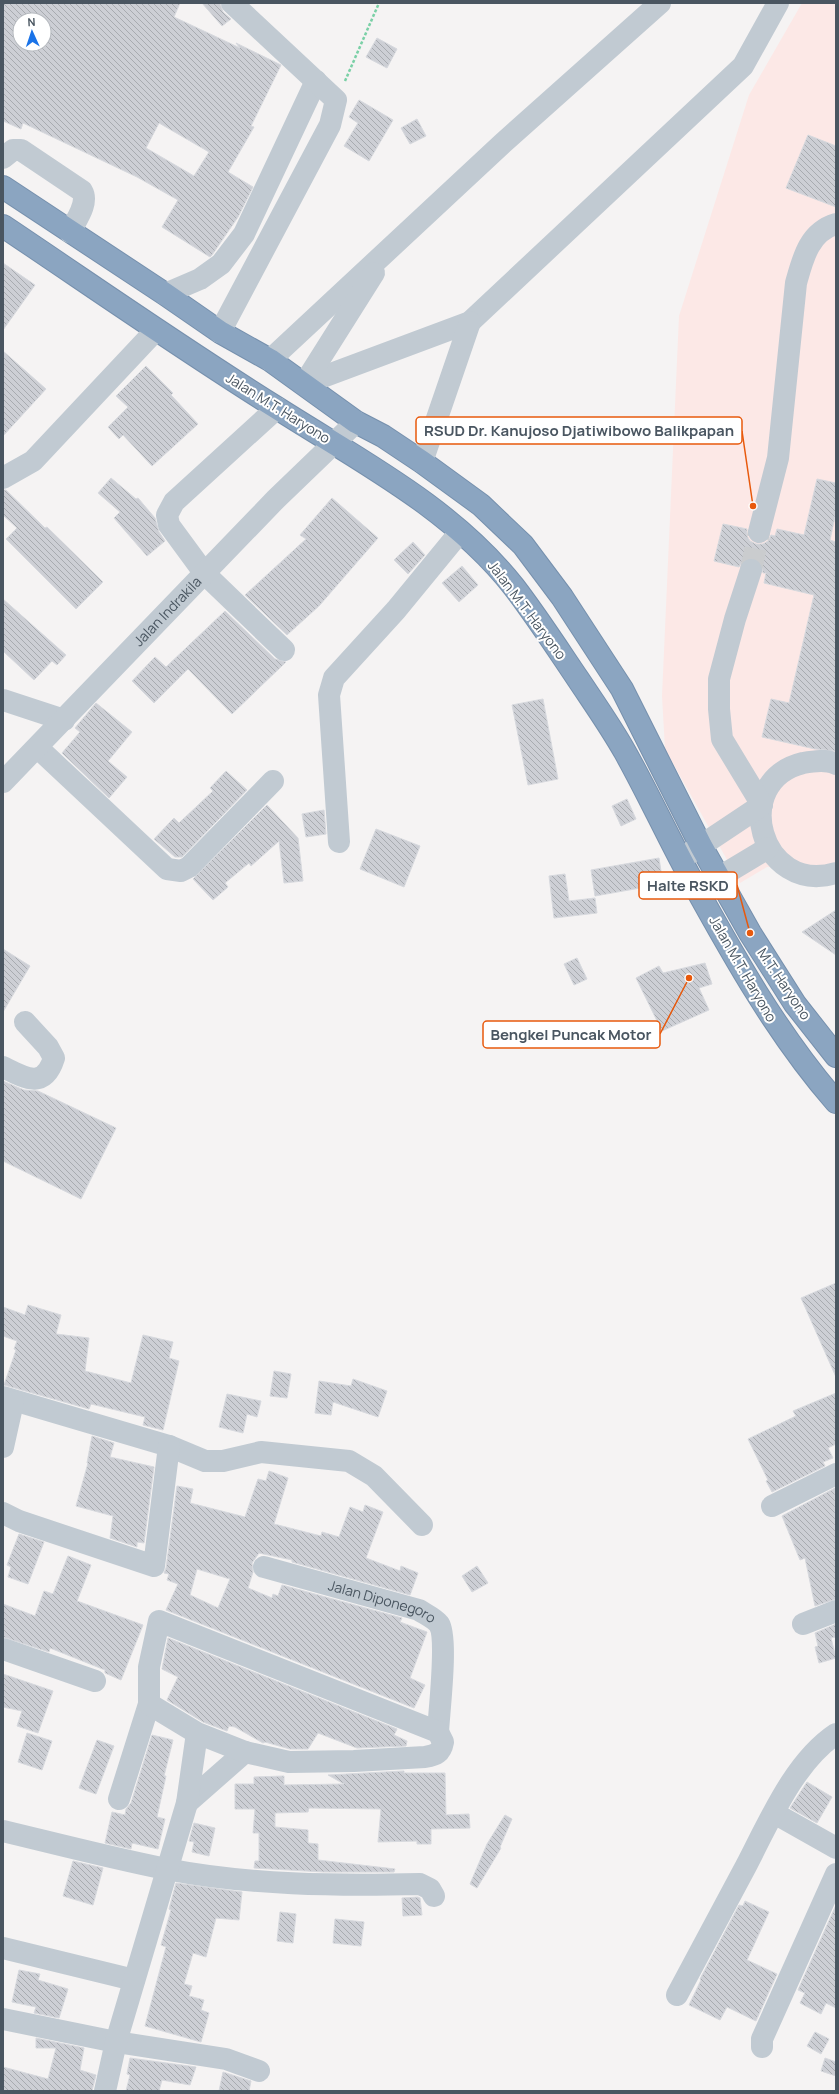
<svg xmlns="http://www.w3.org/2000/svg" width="839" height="2094" font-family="Manrope,sans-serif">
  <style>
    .medical { fill: #fce8e6 }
    .building { fill: url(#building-back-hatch); stroke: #d7d9de; fill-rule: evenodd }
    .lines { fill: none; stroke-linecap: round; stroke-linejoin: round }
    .minor-tunnel { stroke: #caccce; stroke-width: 22; stroke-dasharray: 22 11; stroke-linecap: butt }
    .highway-casing { stroke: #7690ad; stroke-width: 24 }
    .path { stroke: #7ad0a6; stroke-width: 2.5; stroke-dasharray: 3 2; stroke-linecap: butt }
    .minor { stroke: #c1cad2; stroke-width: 22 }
    .highway { stroke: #8ba5c1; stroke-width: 22 }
    .labels { text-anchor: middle; stroke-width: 4; stroke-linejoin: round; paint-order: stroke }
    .street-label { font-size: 14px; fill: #4a5661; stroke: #fff }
    .leader { fill: none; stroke: #e8590c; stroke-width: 1.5 }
    .callout-dot { fill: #e8590c; stroke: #fff; stroke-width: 1.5 }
    .callout { fill: #fff; stroke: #e8590c; stroke-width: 1.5 }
    .callout-label { font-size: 15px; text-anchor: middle; font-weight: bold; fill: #4a5661 }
  </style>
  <defs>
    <pattern id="building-back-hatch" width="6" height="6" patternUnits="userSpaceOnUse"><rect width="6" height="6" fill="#cdcfd5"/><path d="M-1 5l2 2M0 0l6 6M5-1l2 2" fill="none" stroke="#a8abb0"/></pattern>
  </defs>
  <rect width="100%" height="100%" fill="#f5f3f3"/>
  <path class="medical" d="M802 3H836V872L767 867 740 883 665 749 662 696 679 316 749 95Z"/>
  <g class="building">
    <path d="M3 3H180L174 17 240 48 236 43 281 65 251 126 254 127 228 172 253 187 238 217 212 255 210 257 162 227 178 200 137 177 23 123 21 129 3 121ZM20 20H44V44H20ZM159 123 209 152 194 176 146 148Z"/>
    <path d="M202 3H220L223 12 231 19 222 26Z"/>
    <path d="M377 38 397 49 387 68 366 57Z"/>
    <path d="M359 100 393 120 369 161 344 146 358 123 349 117Z"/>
    <path d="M417 119 426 136 410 144 401 128Z"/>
    <path d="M808 135 836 146V207L786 188Z"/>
    <path d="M3 263 35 285 3 330Z"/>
    <path d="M3 351 46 389 3 436Z"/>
    <path d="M146 366 173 393 171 395 198 424 152 466 123 435 119 439 108 427 128 407 116 396Z"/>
    <path d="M111 478 136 499 138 498 155 518 159 532 165 541 147 556 114 518 120 512 98 493Z"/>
    <path d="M817 479 836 483V512L830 540 836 542V751L815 749 762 737 771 699 789 703 814 595 764 583 766 573H763L761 562 755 558H749L743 560 739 567 714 561 723 524 747 529V536L750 541 756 544H763L768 541 771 535 775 536 777 529 804 535Z"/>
    <path d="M3 490H6L45 528 47 527 103 582 76 609 6 539 17 528 3 515Z"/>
    <path d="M332 498 378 538 319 606 287 635 245 595 306 539 300 535Z"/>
    <path d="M413 542 425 555 408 574 394 560Z"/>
    <path d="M462 566 478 585 459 602 442 583Z"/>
    <path d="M3 599 66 655 57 665 52 661 34 680 3 651Z"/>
    <path d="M225 611 275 659 286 662 232 714 188 669 154 703 132 681 155 657 166 667Z"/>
    <path d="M543 699 558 779 528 785 512 705Z"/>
    <path d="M96 703 132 732 108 761 127 777 109 798 62 753 80 732 75 728Z"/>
    <path d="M226 771 247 790 182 857H175L154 839 174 818 179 823 213 791 210 788Z"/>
    <path d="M627 799 636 819 621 826 612 806Z"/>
    <path d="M267 805 298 838 303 881 284 883 279 841 251 866 249 863 225 883 228 887 213 900 193 879Z"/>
    <path d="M324 810 326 834 306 837 302 814Z"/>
    <path d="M376 829 420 846 404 887 360 869Z"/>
    <path d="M659 858 663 884 595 896 591 870Z"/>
    <path d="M565 874 569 901 595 898 597 913 554 918 549 876Z"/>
    <path d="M836 910V955L802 932Z"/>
    <path d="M3 949 30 966 3 1012Z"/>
    <path d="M577 958 587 979 574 985 564 964Z"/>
    <path d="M705 963 712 984 699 988 709 1010 662 1031 636 978 659 966 663 973Z"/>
    <path d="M3 1081 24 1090 38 1091 116 1128 81 1199 3 1161Z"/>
    <path d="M836 1283V1377L801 1298Z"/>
    <path d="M28 1305 61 1315 56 1334 89 1338 85 1371 131 1383 143 1335 173 1342 169 1358 179 1361 163 1430 143 1425 145 1417 91 1404 89 1409 4 1385 16 1350 14 1349 17 1341 3 1336V1307L25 1315Z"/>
    <path d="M274 1371 291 1374 287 1398 270 1396Z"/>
    <path d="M353 1379 387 1391 378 1417 333 1402 331 1415 315 1413 319 1381 351 1386Z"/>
    <path d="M836 1393V1444L828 1448 833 1458 823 1462 825 1466 772 1492 766 1481 768 1480 748 1439 796 1416 793 1411Z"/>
    <path d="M227 1394 261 1401 257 1417 247 1414 243 1433 219 1427Z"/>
    <path d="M92 1436 114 1443 110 1457 154 1467 144 1543 137 1542V1547L110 1538 113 1516 76 1506 88 1463H87Z"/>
    <path d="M269 1471 288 1478 274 1524 321 1536 322 1532 339 1537 350 1507 363 1512 365 1505 383 1512 366 1558 400 1571 401 1566 418 1573 410 1595 292 1562V1560L259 1553 252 1563 253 1572 248 1588 272 1598 273 1594 278 1596 282 1585 402 1618 400 1622 427 1632 410 1678 425 1685 414 1708 166 1610 178 1584 167 1580 169 1574 164 1573 166 1568 177 1486 193 1489 190 1503 245 1517 258 1479 266 1481ZM197 1569 230 1579 218 1608 190 1595Z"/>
    <path d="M835 1488 836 1599 815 1606 805 1558 800 1560 782 1516Z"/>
    <path d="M19 1534 44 1542 28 1584 8 1577 11 1567 7 1565Z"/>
    <path d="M68 1556 91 1565 77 1601 143 1625 121 1680 105 1673V1670L50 1648 49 1652 3 1637V1604L35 1616 44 1591 53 1594Z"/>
    <path d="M477 1566 488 1583 472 1592 462 1576Z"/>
    <path d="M836 1624V1637L831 1638 836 1658 819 1663 815 1647 818 1646 815 1633Z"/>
    <path d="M168 1638 397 1729 394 1735 407 1741 406 1746 357 1748 318 1733 308 1749H290L265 1742 263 1743 235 1727 229 1726 227 1731 203 1722 167 1700 178 1677 162 1669Z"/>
    <path d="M3 1674 53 1691 38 1733 17 1726 22 1711 3 1707Z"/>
    <path d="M27 1733 52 1741 42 1770 18 1762Z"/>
    <path d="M152 1735 173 1740 164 1776H166L157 1817 165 1819 158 1849 132 1843 131 1849 105 1843 112 1812 125 1815 126 1809 131 1803Z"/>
    <path d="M97 1740 114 1746 96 1794 79 1788Z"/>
    <path d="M404 1771V1773H445L446 1815 469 1814 470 1828 431 1829V1844H417V1841L378 1842 381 1809 309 1808 308 1812 275 1813V1827L308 1830V1843L318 1844V1860L395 1869 394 1872H324L254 1868 255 1861H259V1833H253L255 1809H235V1784H254V1777L284 1776V1785L344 1784 328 1775Z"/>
    <path d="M807 1782 832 1797 817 1823 790 1808Z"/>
    <path d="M505 1815 512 1819 500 1847 501 1848 477 1888 470 1884 487 1844Z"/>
    <path d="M194 1823 215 1828 209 1856 192 1852 194 1842 189 1841Z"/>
    <path d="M73 1861 103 1868 93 1905 63 1896Z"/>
    <path d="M176 1883 242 1892 239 1920 216 1918 206 1957 193 1953 184 1984 192 1986 189 1996 204 2000 201 2010 209 2013 201 2042 145 2026 166 1947 161 1945 171 1910 169 1909Z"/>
    <path d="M418 1897 420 1898 422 1915 403 1916 402 1898Z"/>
    <path d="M745 1901 769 1912 747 1960 777 1974 756 2021 727 2007 720 2020 689 2005 701 1980 700 1979 739 1905 743 1906Z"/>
    <path d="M836 1905V2008L826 2003 821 2014 800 2003 805 1993 798 1990Z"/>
    <path d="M280 1912 296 1914 293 1943 277 1941Z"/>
    <path d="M335 1919 364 1922 361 1946 333 1943Z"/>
    <path d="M19 1970 40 1974 38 1980 68 1989 59 2018 34 2013 36 2007 12 2002Z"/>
    <path d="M815 2032 829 2039 821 2054 807 2046Z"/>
    <path d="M36 2038 84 2048 80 2070 96 2075 92 2091H3V2067L48 2079 56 2048H36Z"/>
    <path d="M130 2058 196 2067 190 2085 162 2080 159 2091H126L130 2075 127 2074Z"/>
    <path d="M825 2058 836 2062V2076L821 2071Z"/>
    <path d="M223 2072 251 2081 249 2091H219Z"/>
  </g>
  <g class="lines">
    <path class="minor-tunnel" d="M751 570 759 532"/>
    <defs>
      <g id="highway">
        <path d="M3 187 165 294 220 332 270 360 356 422 383 436 422 462 481 505 523 545 562 597 622 689 701 846 750 933 795 1004 836 1056"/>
        <path d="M3 226C94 287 184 350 277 408 360 461 452 508 514 587 537 617 557 648 578 679 594 703 611 727 625 752 648 793 668 837 691 879 734 957 777 1034 836 1102"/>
      </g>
    </defs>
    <use href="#highway" class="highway-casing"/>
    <path class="path" d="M345 81 379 3"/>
    <g class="minor">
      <path d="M3 158 13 150H21L82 191C89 203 76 220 70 232"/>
      <path d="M165 294 200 279 221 264 244 234 316 81"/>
      <path d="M220 332 330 125 336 100 232 3"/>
      <path d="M270 360 503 143 660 3"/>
      <path d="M304 384 470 322 743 66 778 3"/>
      <path d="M304 384 374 273"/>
      <path d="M277 408 174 502 167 515 169 525 205 574 284 650"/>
      <path d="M422 462 470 322"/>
      <path d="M3 478 33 461 156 330"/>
      <path d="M759 532 778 458 796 283C803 258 809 232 836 224"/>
      <path d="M3 700 64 720"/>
      <path d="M38 748 167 869 181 871 189 867 273 781"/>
      <path d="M836 764C826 759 814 761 803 763 729 781 760 896 836 873"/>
      <path id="s1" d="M3 782 276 499 356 422"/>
      <path d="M339 842 329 695 334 678 396 610 460 532"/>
      <path d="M681 859 762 805 722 739 719 709V679L735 619 751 570"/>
      <path d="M718 878 768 848"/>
      <path d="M3 1067C25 1078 44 1090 54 1058L48 1047 25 1022"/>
      <path d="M3 1397 169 1446 205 1461H223L261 1452 349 1461 374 1476 422 1525"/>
      <path d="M3 1447 13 1402"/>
      <path d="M772 1506 836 1474"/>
      <path d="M3 1513 19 1521 154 1566 169 1446"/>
      <path id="s2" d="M264 1567 419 1610C425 1614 434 1618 439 1624 448 1638 439 1712 438 1732"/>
      <path d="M803 1624 836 1611"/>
      <path d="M3 1649 95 1681"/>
      <path d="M119 1799 149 1704"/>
      <path d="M187 1803 245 1752"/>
      <path d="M774 1813 836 1848"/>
      <path d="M3 1831C57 1844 111 1858 166 1869 249 1885 335 1886 420 1884L430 1889 434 1896"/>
      <path d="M3 1948 134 1980"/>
      <path d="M677 1995C700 1952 723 1909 746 1866 769 1822 794 1762 836 1734"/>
      <path d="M3 2019 116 2042 226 2059 259 2071"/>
      <path d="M762 2047V2039L836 1874"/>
      <path d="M105 2091 116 2042 187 1803 197 1733 149 1704V1667L159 1621 438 1732 443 1742C441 1753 436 1755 425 1757L354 1761 289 1762 245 1752 197 1733"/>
    </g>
    <use href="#highway" class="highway"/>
  </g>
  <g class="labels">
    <g class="street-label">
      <text transform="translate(278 408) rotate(32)" y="5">Jalan M.T. Haryono</text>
      <text transform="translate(527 610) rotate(53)" y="5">Jalan M.T. Haryono</text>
      <text dy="5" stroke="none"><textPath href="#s1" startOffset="237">Jalan Indrakila</textPath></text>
      <text transform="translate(743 969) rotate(60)" y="5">Jalan M.T. Haryono</text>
      <text transform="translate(784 984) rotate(56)" y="5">M.T. Haryono</text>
      <text dy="5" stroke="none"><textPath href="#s2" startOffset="123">Jalan Diponegoro</textPath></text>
    </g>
  </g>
  <path class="leader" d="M753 506L742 431M750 933L737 885M689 978L660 1034"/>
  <g class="callout-dot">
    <circle cx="753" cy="506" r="4"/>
    <circle cx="750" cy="933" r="4"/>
    <circle cx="689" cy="978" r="4"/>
  </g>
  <g class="callout">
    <rect x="416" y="417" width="326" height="27" rx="4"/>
    <rect x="639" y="872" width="98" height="27" rx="4"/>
    <rect x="483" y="1021" width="177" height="27" rx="4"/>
  </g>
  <g class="callout-label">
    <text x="579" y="436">RSUD Dr. Kanujoso Djatiwibowo Balikpapan</text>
    <text x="688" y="891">Halte RSKD</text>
    <text x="571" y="1040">Bengkel Puncak Motor</text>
  </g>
  <rect width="839" height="2094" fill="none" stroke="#4a5661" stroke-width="8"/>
  <g transform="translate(32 32) rotate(357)"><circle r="19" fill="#ffffff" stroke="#b7bbc0"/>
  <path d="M0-3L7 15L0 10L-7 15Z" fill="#1a73e8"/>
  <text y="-6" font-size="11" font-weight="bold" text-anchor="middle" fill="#4a5661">N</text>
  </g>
</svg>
